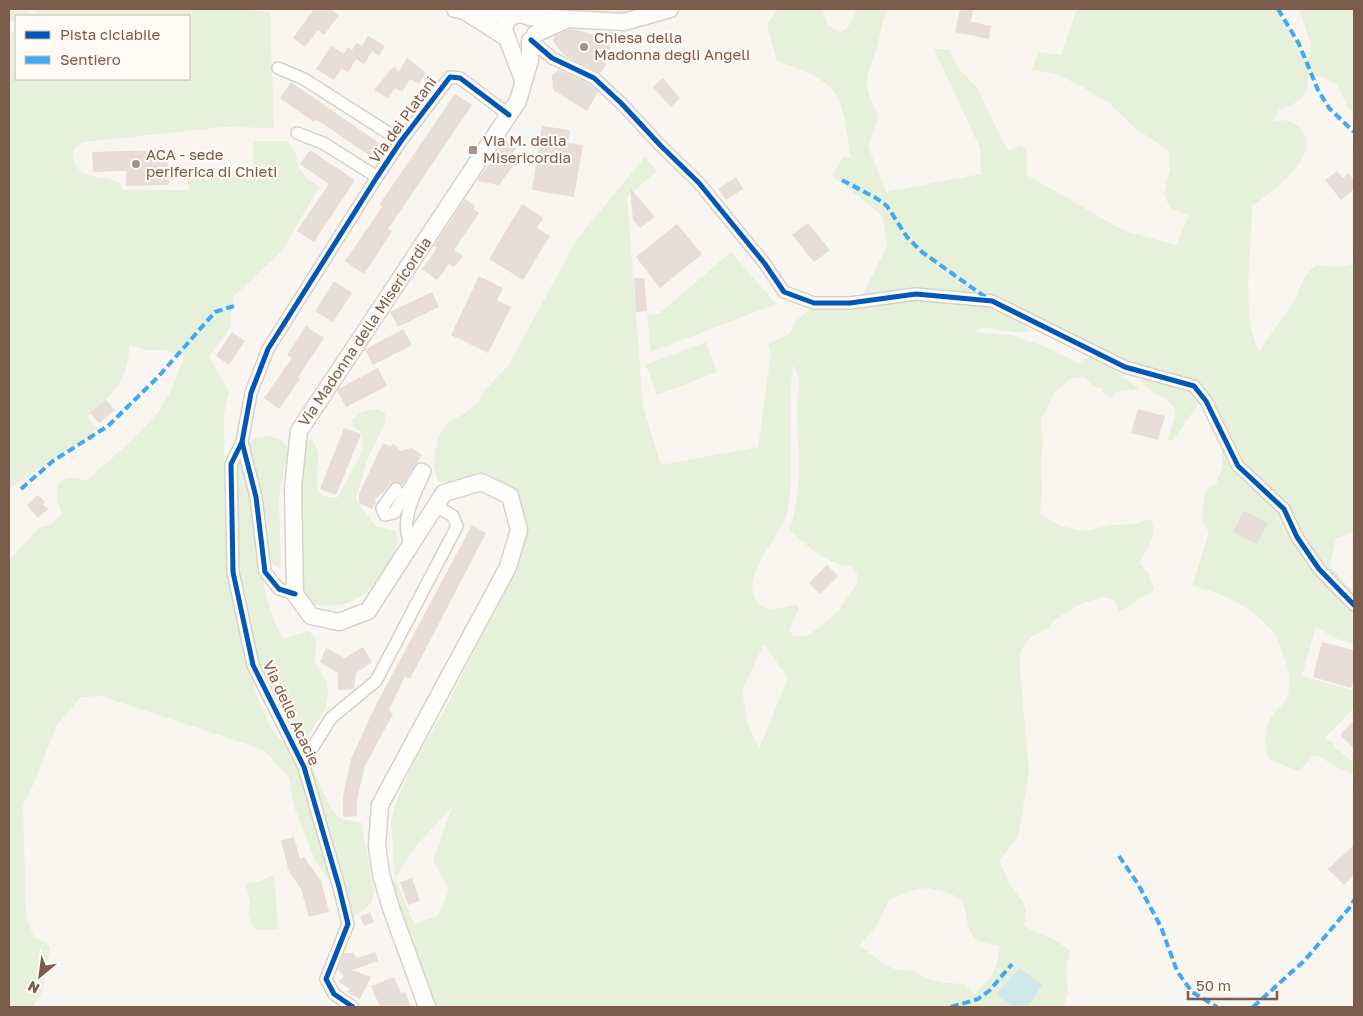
<svg xmlns="http://www.w3.org/2000/svg" width="1363" height="1016" font-family="'Golos Text',sans-serif">
  <style>
    .green { fill: #e7f0db; fill-rule: evenodd }
    .water { fill: #d0e8ea }
    .building { fill: #e6ded7 }
    .lines { fill: none; stroke-linecap: round; stroke-linejoin: round }
    .street-casing { stroke: #d7d1cb; stroke-width: 14 }
    .secondary-casing { stroke: #d9d2cb; stroke-width: 19 }
    .street { stroke: #fefefd; stroke-width: 11 }
    .secondary { stroke: #fefefd; stroke-width: 16 }
    .quiet { stroke: #3fa9f5; stroke-width: 4; stroke-dasharray: 8 4; stroke-linecap: butt }
    .cycleway-casing { stroke: #fffaf3; stroke-width: 8 }
    .cycleway { stroke: #0057b8; stroke-width: 5 }
    .poi-dot { fill: #a69286; stroke: #fffaf3; stroke-width: 2 }
    .labels { text-anchor: middle; stroke-width: 4.5; stroke-linejoin: round; paint-order: stroke }
    .poi-label { font-size: 15px; fill: #7a5c4d; stroke: #fffaf3; text-anchor: start }
    .street-label { font-size: 15px; fill: #7a5c4d; stroke: #fffaf3 }
  </style>
  <rect width="100%" height="100%" fill="#f9f5f0"/>
  <g class="green">
    <path d="M9 9H24L32 15 16 16V20L9 22Z"/>
    <path d="M33 9H228L270 12 274 128 224 127 83 142 74 149C74 152 73 158 74 161 79 180 107 176 121 183L122 190H189L187 176 253 172V141H288L296 154 297 165 306 178 319 187 282 251 233 297 230 327 209 357 229 392 224 414V496L226 555 256 694 271 729 300 762 311 764C318 776 327 809 338 816 344 821 353 821 361 822L374 892 371 903 365 909 353 917 349 899 325 876 315 860 293 804 289 778 264 750 101 696 81 697 57 725 31 790 23 804 26 916 33 935 50 947 43 990 33 1007H9V560L39 528 51 524 62 514C57 502 50 479 71 478 76 478 82 480 87 480 111 459 144 432 162 406 172 391 178 374 184 356L164 350H146L129 345C130 378 111 396 87 417L98 429 9 489V34L16 31V79H189V16H38Z"/>
    <path d="M585 9H661L644 14 585 17Z"/>
    <path d="M778 9H822L828 25 839 33 848 27 858 9H887C882 22 880 36 876 50 874 57 871 62 869 69 864 85 869 99 878 113L877 122 868 146 886 192 981 174 980 148 934 49H948L960 70 978 89 1002 140 1009 150 1020 146 1027 150V175L1124 231 1176 245 1189 216 1170 208 1164 194 1170 169 1168 150 1135 128 1110 104 1081 86 1054 73 1032 70 1038 52 1061 55 1077 9H1275L1292 36 1307 66 1311 44 1299 9H1352L1354 11V114L1348 108 1337 84 1318 76 1308 69C1310 95 1303 101 1279 110L1273 121C1284 119 1293 120 1301 129 1324 156 1271 192 1252 206 1252 251 1240 311 1259 352L1298 295C1301 281 1306 273 1317 265L1338 267 1354 264V532L1336 538 1330 566 1354 593V644L1334 638 1316 626 1302 676 1352 690 1354 683V708L1325 738 1332 742 1335 748 1354 762V773L1351 774 1336 767 1319 756 1314 755 1299 771 1269 759C1263 743 1264 726 1275 712 1279 708 1285 702 1287 697 1291 687 1289 670 1285 660 1282 651 1279 639 1273 632 1254 608 1221 592 1192 586L1209 533 1202 520 1205 490 1216 484 1222 467V445C1226 458 1231 468 1240 478L1244 476 1198 388 1134 365 986 294 985 298 855 297 863 294 887 246 883 218 874 209 832 176 844 156 851 159C848 140 845 105 833 90 822 77 793 66 777 61L767 25Z"/>
    <path d="M645 157 657 171 627 197 643 406 661 465 758 447 771 354 768 344 789 334 796 321 809 310 824 308H860L899 300 933 298 971 302 1004 313 1033 332H1011L983 327 973 332 1012 335 1043 346 1079 363C1083 360 1087 357 1093 358 1109 363 1126 379 1139 389L1116 392 1111 398 1102 392 1103 389 1093 386 1083 376 1071 378 1054 393 1041 420 1043 444 1041 458 1042 492 1040 514 1061 526 1084 531 1112 525 1135 524 1151 519C1158 536 1147 548 1139 563L1148 573 1154 590 1119 612 1114 600 1103 597 1083 603 1065 613 1054 620 1048 628 1031 637 1024 645 1020 653V670L1029 772 1018 837 999 860 1010 885 1023 902 1026 912 1024 926 1054 940 1070 950 1066 970 1068 993 1063 1007H433L391 885 395 878 391 821 398 797 414 762 443 713 500 600 525 542 523 517 511 488 497 479 482 476 457 482H438L434 465 435 452 438 438 448 422 462 415 478 403 484 391 508 366 577 239ZM793 365C795 369 798 374 799 379 800 386 797 395 797 402 796 443 805 490 789 529 806 545 825 564 850 566L857 573V583L840 609 822 626 806 636H794L789 630 799 608 796 604C785 607 766 614 757 602 738 576 781 537 787 513 791 496 790 480 791 463 791 432 789 396 793 365ZM764 644 788 678 759 749 747 721 742 690ZM452 807 433 861 449 890 438 916 414 924 395 878 417 845ZM930 888 952 894 963 902C970 930 966 943 1000 945 996 973 994 975 974 994L964 984 944 983 926 978 916 972 894 969 881 963 874 956 859 946 877 925 889 900 916 889Z"/>
    <path d="M731 252 776 304 651 352 647 315 660 313Z"/>
    <path d="M706 342 717 372 657 395 646 365Z"/>
    <path d="M1150 377C1168 382 1188 385 1200 402L1173 440 1168 441C1168 432 1175 422 1175 415 1175 394 1145 396 1141 379Z"/>
    <path d="M375 409 385 413V423L368 458 356 497 361 508 376 526 396 531 398 543 394 557 378 580 363 595 346 604 329 606 315 605 300 591V448L312 439C314 443 317 449 318 454 320 471 306 501 338 497L363 450 361 432 354 427 351 421 361 412Z"/>
    <path d="M269 436 282 440 288 449 279 499 281 569 273 564 269 558 247 444 255 438Z"/>
    <path d="M240 462 244 465 247 473C255 525 258 592 283 639L309 631 316 639 315 663 327 682 328 696 325 710 307 737 297 739C285 717 270 695 262 671 239 606 237 539 234 471Z"/>
    <path d="M274 874 278 929 256 930 248 916 250 903 246 884 261 881Z"/>
  </g>
  <path class="water" d="M1020 968 1042 985 1028 1007H1013L996 994Z"/>
  <g class="building">
    <path d="M314 9H330L339 15 324 35 318 30 305 47 293 38Z"/>
    <path d="M960 9H973L971 22 991 26 989 39 955 32Z"/>
    <path d="M570 29 578 30 602 38 604 32H613V38L605 67 600 73 564 55 553 41 555 36Z"/>
    <path d="M368 36 385 46 379 56 372 51 364 64 356 59 348 72 342 68 334 80 316 69 331 46 344 54 348 47 352 50 357 43 362 46Z"/>
    <path d="M407 58 426 73 419 84 410 79 402 92 395 88 388 98 374 90 394 66 399 71Z"/>
    <path d="M559 70 590 84 598 92 587 111 553 90 552 75Z"/>
    <path d="M663 78 680 98 671 107 653 87Z"/>
    <path d="M291 82 379 143 370 156 316 119 314 122 280 98Z"/>
    <path d="M455 94 472 105 388 229 392 231 364 274 345 261 382 207 379 205Z"/>
    <path d="M542 126 570 130 568 143 583 145 574 197 532 190Z"/>
    <path d="M506 141 516 148 513 153 519 158 499 185 477 181Z"/>
    <path d="M168 150 169 185 126 186V171L93 172 92 152Z"/>
    <path d="M310 150 355 180 314 242 297 231 329 184 300 164Z"/>
    <path d="M1337 171 1343 178 1348 173 1354 180V189L1341 200 1325 180Z"/>
    <path d="M736 177 743 189 726 200 718 189Z"/>
    <path d="M630 188 655 217 640 228 633 220Z"/>
    <path d="M465 199 475 206 473 209 479 213 454 250 463 256 454 267 449 264 437 280 422 269 437 248 434 246Z"/>
    <path d="M522 204 543 218 537 228 550 236 523 280 489 259Z"/>
    <path d="M808 223 830 250 814 262 792 235Z"/>
    <path d="M677 224 702 254 660 288 636 257Z"/>
    <path d="M479 276 503 288 497 300 511 307 488 353 451 335Z"/>
    <path d="M634 278H644L647 311 636 312Z"/>
    <path d="M334 281 352 293 333 322 315 311Z"/>
    <path d="M432 292 439 307 398 327 390 312Z"/>
    <path d="M306 326 324 338 298 377 300 379 279 409 264 398 292 358 287 355Z"/>
    <path d="M403 329 412 345 373 365 365 350 366 349Z"/>
    <path d="M232 332 245 341 229 365 216 356Z"/>
    <path d="M378 368 387 386 346 407 337 391 340 388Z"/>
    <path d="M106 400 115 410 99 423 90 413Z"/>
    <path d="M1138 409 1165 416 1158 440 1131 433Z"/>
    <path d="M344 428 361 434 336 495 320 489Z"/>
    <path d="M383 443 390 446 394 444 400 451 412 448 422 455 402 485 396 482 390 484 384 492 375 499 376 503 372 509 359 503V494Z"/>
    <path d="M38 495 45 502 43 504 48 509 38 518 27 505Z"/>
    <path d="M1244 511 1268 523 1257 544 1233 532Z"/>
    <path d="M472 525 486 533 410 679 405 676 389 710 393 714 365 766 357 799V816L343 817V796L351 759 376 705Z"/>
    <path d="M827 565 838 576 820 594 809 583Z"/>
    <path d="M1322 642 1354 650V677L1351 688 1313 677Z"/>
    <path d="M363 647 372 662 356 673 354 689 338 690V673L320 662 326 648 345 658Z"/>
    <path d="M1354 720V748L1340 735Z"/>
    <path d="M294 837 300 859 304 857 321 881 329 912 309 917 301 889 287 868 288 867 281 841Z"/>
    <path d="M1354 845V875L1344 885 1328 869Z"/>
    <path d="M412 878 420 901 408 905 400 882Z"/>
    <path d="M370 912 374 922 364 926 360 917Z"/>
    <path d="M375 952 378 961 352 970 371 977 360 999 347 992 350 989 338 982 344 976 338 970 344 953H353L357 958Z"/>
    <path d="M394 977 401 993 405 992 411 1007H380L371 986Z"/>
  </g>
  <g class="lines">
    <defs>
      <g id="street">
        <path d="M531 40 552 58 594 78 621 103 660 145 699 183 765 264 784 292 814 303H850L916 294 992 301 1125 367 1194 386 1206 401 1238 466 1284 509 1297 537 1319 569 1354 605"/>
        <path d="M278 68 304 79 401 141"/>
        <path d="M297 133 323 143 377 177"/>
        <path d="M242 442 231 464 233 572 253 665 304 767 339 887 348 924 326 979 334 994 353 1007"/>
        <path d="M396 489 382 508 385 515 394 513 421 469 425 471C416 493 398 522 411 544"/>
        <path d="M295 594 279 589 265 572 256 497 242 442 251 393 268 349 377 177 401 141 450 77 460 78 509 115"/>
        <path d="M299 756 313 747 331 718 376 681 457 526 453 516 436 506"/>
      </g>
      <g id="secondary">
        <path d="M455 9 464 11 514 15 523 14 529 17 624 22 670 9"/>
        <path d="M466 12 507 38"/>
        <path d="M514 15 507 20 504 30 523 80"/>
        <path d="M535 34 566 20"/>
        <path d="M427 1007 391 908 381 874 377 846 380 805 508 567 519 530 510 496 481 482 444 493 368 611 339 622 311 616 295 594 293 487 299 431 518 101 530 60V41"/>
      </g>
    </defs>
    <use href="#street" class="street-casing"/>
    <use href="#secondary" class="secondary-casing"/>
    <use href="#street" class="street"/>
    <use href="#secondary" class="secondary"/>
    <g class="quiet">
      <path d="M1278 9 1299 44 1318 90 1329 108 1354 132"/>
      <path d="M842 180 876 198 887 206 907 237 922 252 988 299"/>
      <path d="M21 489 53 461 108 426 158 377 215 312 237 305"/>
      <path d="M1119 856 1138 884 1161 927 1177 971 1192 992 1217 1007"/>
      <path d="M951 1007 978 999 990 990 1012 964"/>
      <path d="M1253 1007 1305 960 1351 906 1354 900"/>
    </g>
    <defs>
      <g id="cycleway">
        <path d="M531 40 552 58 594 78 621 103 660 145 699 183 765 264 784 292 814 303H850L916 294 992 301 1125 367 1194 386 1206 401 1238 466 1284 509 1297 537 1319 569 1354 605"/>
        <path d="M242 442 231 464 233 572 253 665 304 767 339 887 348 924 326 979 334 994 353 1007"/>
        <path d="M295 594 279 589 265 572 256 497 242 442 251 393 268 349 377 177 401 141 450 77 460 78 509 115"/>
      </g>
    </defs>
    <use href="#cycleway" class="cycleway-casing"/>
    <use href="#cycleway" class="cycleway"/>
  </g>
  <g class="poi-dot">
    <circle cx="584" cy="47" r="5"/>
    <rect x="468" y="145" width="10" height="10" rx="2.5"/>
    <circle cx="136" cy="164" r="5"/>
  </g>
  <g class="labels">
    <g class="poi-label">
      <text x="594" y="43">Chiesa della<tspan x="594" dy="17">Madonna degli Angeli</tspan></text>
      <text x="483" y="146">Via M. della<tspan x="483" dy="17">Misericordia</tspan></text>
      <text x="146" y="160">ACA - sede<tspan x="146" dy="17">periferica di Chieti</tspan></text>
    </g>
    <g class="street-label">
      <text transform="translate(403 120) rotate(-54)" y="5">Via dei Platani</text>
      <text transform="translate(365 332) rotate(-56)" y="5">Via Madonna della Misericordia</text>
      <text transform="translate(291 713) rotate(65)" y="5">Via delle Acacie</text>
    </g>
  </g>
  <rect width="1363" height="1016" fill="none" stroke="#7a5c4d" stroke-width="20"/>
  <rect x="15" y="15" width="175" height="65" fill="#fffaf3" stroke="#cabbb1"/>
  <rect x="25" y="31" width="25" height="8" fill="#0057b8" stroke="#cabbb1"/>
  <text x="60" y="40" font-size="15" fill="#7a5c4d">Pista ciclabile</text>
  <rect x="25" y="56" width="25" height="8" fill="#3fa9f5" stroke="#cabbb1"/>
  <text x="60" y="65" font-size="15" fill="#7a5c4d">Sentiero</text>
  <g transform="translate(40 976) rotate(209)" stroke="#fffaf3" stroke-width="4" paint-order="stroke">
  <path d="M0-4L9 19L0 12L-9 19Z" fill="#7a5c4d"/>
  <text y="-8" font-size="14" font-weight="bold" text-anchor="middle" fill="#7a5c4d">N</text>
  </g>
  <path d="M1188 991v8h89v-8" fill="none" stroke="#7a5c4d" stroke-width="2.5"/>
  <text x="1196" y="991" font-size="15" fill="#7a5c4d" stroke="#fffaf3" stroke-width="4" paint-order="stroke">50 m</text>
</svg>
